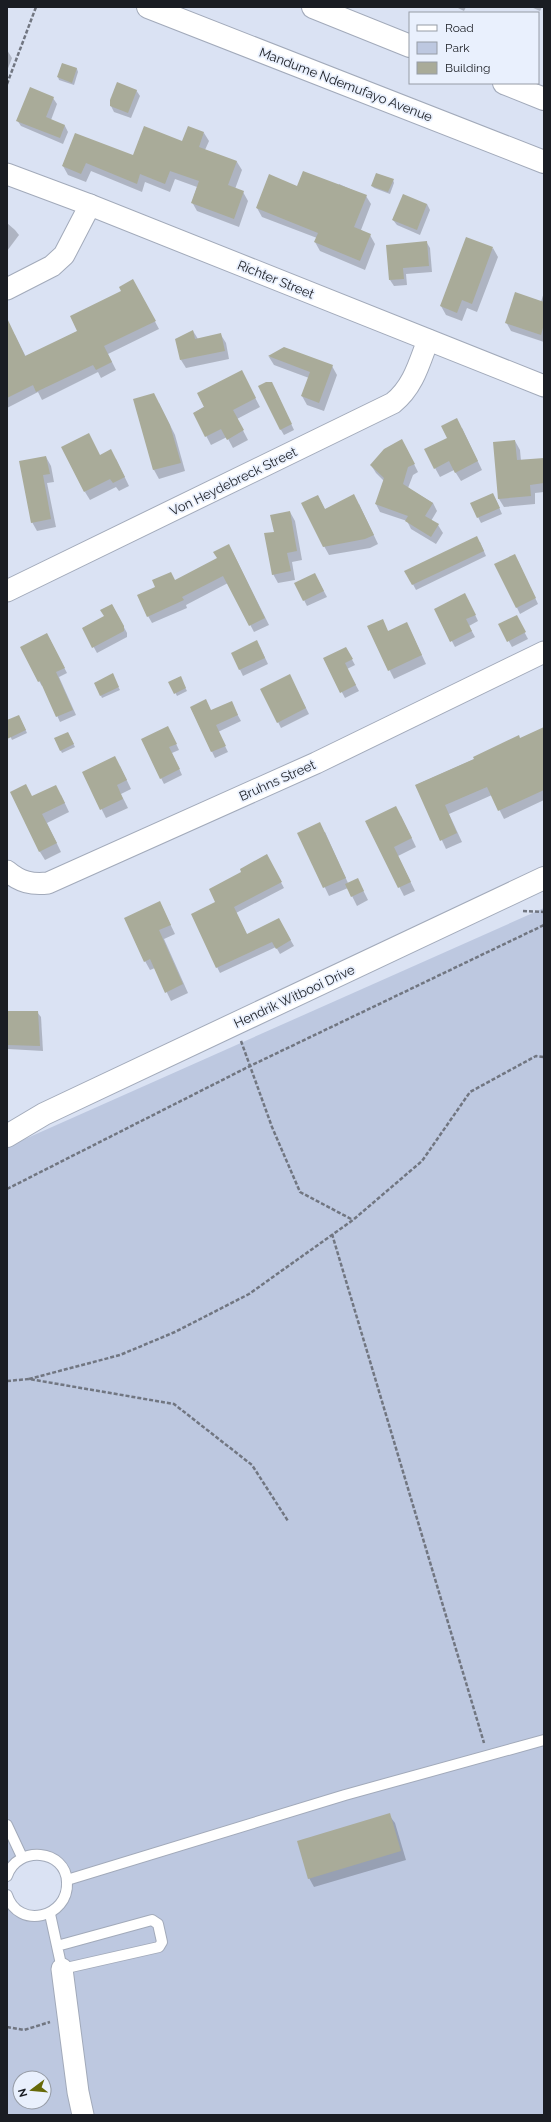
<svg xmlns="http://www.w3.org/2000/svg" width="551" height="2122" font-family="Raleway,sans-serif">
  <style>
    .green { fill: #bdc8e0; fill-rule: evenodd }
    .shadow { fill: #0003 }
    .building { fill: #a9ab99 }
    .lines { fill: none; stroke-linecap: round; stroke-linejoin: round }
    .lane-casing { stroke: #a2aaba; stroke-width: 12 }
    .street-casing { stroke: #a2aaba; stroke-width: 23 }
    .secondary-casing { stroke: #a2aaba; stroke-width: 24 }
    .primary-casing { stroke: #a2aaba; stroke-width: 24 }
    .path { stroke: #717681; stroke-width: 2.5; stroke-dasharray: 4 2; stroke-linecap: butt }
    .lane { stroke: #fff; stroke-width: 10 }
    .street { stroke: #fff; stroke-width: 21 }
    .secondary { stroke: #fff; stroke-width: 22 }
    .primary { stroke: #fff; stroke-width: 22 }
    .labels { text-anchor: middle; stroke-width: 3.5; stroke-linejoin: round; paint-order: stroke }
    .street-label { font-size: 13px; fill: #1a1d23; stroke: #e9f0fd }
  </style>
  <rect width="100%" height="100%" fill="#dae2f3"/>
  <path class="green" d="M544 908V2115H7V1895L14 1907 40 1917 67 1891 59 1863 31 1854 7 1876V1147ZM20 2078H44V2102H20Z"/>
  <g class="shadow">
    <path d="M456 7H466L464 11Z"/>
    <path d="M531 7H542L540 11Z"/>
    <path d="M7 50 12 58 7 71Z"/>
    <path d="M62 64 77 69 78 72 74 85 59 80 58 77Z"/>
    <path d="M136 90 140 96 131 118 114 112 111 106Z"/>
    <path d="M53 98 57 104 51 120 65 126 68 132 63 144 21 126 17 120Z"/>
    <path d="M204 133 209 141 205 150 237 162 242 170 235 189 243 192 248 201 239 227 197 211 192 202 197 187 175 179 170 192 145 182 142 192 91 171 86 182 68 175 63 166 76 134 134 157 183 142Z"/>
    <path d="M393 180 394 183 390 194 374 188 372 186Z"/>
    <path d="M339 184 366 196 371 204 361 230 370 235 375 244 365 270 320 251 315 242 317 238 262 217 257 208 338 187Z"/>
    <path d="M427 204 430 210 420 235 397 225 393 220Z"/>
    <path d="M7 223 15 230 19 235 7 251Z"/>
    <path d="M427 243 430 248 432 272 406 274 407 285 394 286 390 280Z"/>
    <path d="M493 248 498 257 477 312 467 308 462 321 446 315 441 306Z"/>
    <path d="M137 288 159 329 108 354 116 370 101 378 98 372 42 400 38 392 7 408V329L15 335 26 357 78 331Z"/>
    <path d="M544 292V342L511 331 506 322 541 302Z"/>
    <path d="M193 331 198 339 221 335 226 343 229 359 186 368 181 360Z"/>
    <path d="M285 348 332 366 337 375 324 411 307 405 302 396 309 378 274 365 269 357Z"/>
    <path d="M246 380 260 407 237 419 248 440 233 448 227 437 211 445 194 413Z"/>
    <path d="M275 389 294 430 284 435 281 430Z"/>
    <path d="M134 400 159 403 175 435 185 471 159 479 154 470Z"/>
    <path d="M462 428 482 470 461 481 454 470 440 477 435 468 448 439Z"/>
    <path d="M515 441 520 450 521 461 544 459V492L535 493V504L504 507 499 499Z"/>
    <path d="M406 448 418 472 413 475 408 488 433 503 437 511 431 521 438 525 443 533 436 544 411 529 407 521 380 512 376 504 384 481 376 473 371 465Z"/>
    <path d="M100 456 116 459 129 486 119 491 116 487 90 500 85 492Z"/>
    <path d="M46 457 51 466 54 482 47 483 56 527 37 531 32 522Z"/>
    <path d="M318 496 325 510 359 504 378 544 370 548 329 555 324 546Z"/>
    <path d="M496 500 502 514 481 523 478 517Z"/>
    <path d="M290 512 295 521 302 560 292 562 295 580 278 583 273 574 275 532Z"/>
    <path d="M480 542 486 556 416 590 406 571Z"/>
    <path d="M233 553 269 625 254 632 228 583 186 605 187 608 152 623 148 616Z"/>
    <path d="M518 561 538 604 520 614 496 564Z"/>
    <path d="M318 580 327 597 307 606 304 600Z"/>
    <path d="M468 600 478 621 469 626 475 637 455 647 435 609Z"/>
    <path d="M112 605 127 633V637L97 653 83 628 105 617Z"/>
    <path d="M516 616 528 639 512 647 500 625Z"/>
    <path d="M382 620 388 632H411L426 664 394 679 368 627Z"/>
    <path d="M50 640 67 673 59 677 76 715 60 722 43 685 42 686 39 681Z"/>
    <path d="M260 647 268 664 243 676 232 653Z"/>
    <path d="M349 654 355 665 347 669 359 691 345 698 324 659Z"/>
    <path d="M112 675 120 690 102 698 95 683Z"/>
    <path d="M180 677 187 691 177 696 170 682Z"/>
    <path d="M293 682 309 714 281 728 278 722Z"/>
    <path d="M191 708 211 711 234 708 241 721 218 732 228 752 215 758Z"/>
    <path d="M20 718 27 733 12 740 7 729V721Z"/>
    <path d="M544 728V800L504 819 492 795 449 814 462 842 446 849 416 785Z"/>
    <path d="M68 733 75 747 62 753 55 739Z"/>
    <path d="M171 733 179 750 172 753 182 775 164 784 161 778Z"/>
    <path d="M120 766 131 789 121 794 128 808 106 818 83 772Z"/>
    <path d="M61 795 69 812 47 823 61 852 45 860 40 852 32 797Z"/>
    <path d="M401 816 416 847 398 856 415 891 404 896 366 822Z"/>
    <path d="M325 832 348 883 362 888 368 900 357 906 348 888 329 896 299 834Z"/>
    <path d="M270 862 284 888 236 913 247 935 279 920 294 946 280 954 276 947 220 973 217 967V902Z"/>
    <path d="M160 903 175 934 164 939 188 993 171 1001 155 968 150 970 145 961Z"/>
    <path d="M7 1012H37L41 1017 43 1051 8 1049Z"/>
    <path d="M389 1815 395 1823 406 1860 314 1887 309 1878Z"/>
  </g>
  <g class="building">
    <path d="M62 63 77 68 72 83 57 77Z"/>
    <path d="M117 82 137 90 128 113 110 106V100Z"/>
    <path d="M30 87 54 97 46 117 65 125 60 138 16 121Z"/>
    <path d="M144 126 182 141 188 126 204 132 199 147 237 161 228 185 244 191 234 219 191 203 199 181 170 171 165 184 140 174 137 184 86 163 81 174 62 166 75 133 133 155Z"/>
    <path d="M303 171 367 195 354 227 371 234 360 261 314 242 318 233 256 208 269 174 297 186Z"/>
    <path d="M376 173 394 179 388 192 371 186Z"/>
    <path d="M403 194 427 204 417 230 392 220Z"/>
    <path d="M466 237 493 247 472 304 462 300 457 313 440 306Z"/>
    <path d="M427 241 429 266 403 268 404 279 389 280 386 245Z"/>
    <path d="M133 279 156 321 104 346 112 362 96 370 93 365 36 392 33 385 7 398V318L25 356 77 331 70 316 121 291 119 287Z"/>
    <path d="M515 292 544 302V324L541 335 505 323Z"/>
    <path d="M193 330 195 339 221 333 225 351 180 360 175 339Z"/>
    <path d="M284 347 333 365 319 403 301 396 310 372 268 356Z"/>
    <path d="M242 370 256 398 233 410 244 430 227 440 221 429 205 437 193 413 204 407 197 393Z"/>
    <path d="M266 382H272L292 424 280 430 258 386Z"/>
    <path d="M154 393 170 425 181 463 153 470 133 399Z"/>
    <path d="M457 418 478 461 455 473 449 461 434 469 424 449 447 438 441 426Z"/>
    <path d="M89 433 100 455 111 449 125 477 113 483 110 479 84 492 61 447Z"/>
    <path d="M402 439 415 464 408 467 403 484 433 503 425 516 439 524 431 537 405 521 408 516 375 504 384 478 370 465 384 449Z"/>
    <path d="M515 440 517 460 544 458V483L530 485 531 496 498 499 493 442Z"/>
    <path d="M46 456 50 474 43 475 51 519 31 523 19 461Z"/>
    <path d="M493 493 500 508 477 518 470 503Z"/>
    <path d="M354 494 374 535 365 539 323 547 301 503 318 495 325 509Z"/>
    <path d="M290 511 297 551 287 553 291 571 272 575 264 533 274 532 270 515Z"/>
    <path d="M477 536 484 551 412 585 404 571Z"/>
    <path d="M229 544 265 618 249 626 223 576 182 597 184 600 147 617 137 595 155 587 152 580 171 572 175 580 217 558 213 552Z"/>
    <path d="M515 554 536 598 516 608 494 564Z"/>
    <path d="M315 573 324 591 303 601 294 583Z"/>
    <path d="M465 593 476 615 466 619 472 631 450 642 434 609Z"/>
    <path d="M112 604 124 626V631L92 648 82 628 104 616 100 610Z"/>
    <path d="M517 615 526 632 507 642 498 624Z"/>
    <path d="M383 619 388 631 407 622 422 655 388 671 367 626Z"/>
    <path d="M47 633 65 668 56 672 73 710 56 717 40 681 38 682 20 647Z"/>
    <path d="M257 640 265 658 239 670 231 653Z"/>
    <path d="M346 647 353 659 345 663 356 685 340 693 323 658Z"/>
    <path d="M113 673 119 687 100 696 94 683Z"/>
    <path d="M290 674 306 708 277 723 260 689Z"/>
    <path d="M181 676 186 688 174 694 168 682Z"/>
    <path d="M206 699 211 710 232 701 238 715 216 725 226 746 211 752 190 707Z"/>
    <path d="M19 715 26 730 7 739V720Z"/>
    <path d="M168 726 177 744 169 747 180 769 160 779 141 739Z"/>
    <path d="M544 727V790L498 811 487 787 445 805 457 833 440 841 415 785 474 759 473 757 519 735 520 738Z"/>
    <path d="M68 732 74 744 60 751 54 738Z"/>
    <path d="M115 756 127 780 117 785 123 799 100 810 82 772Z"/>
    <path d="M26 784 32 796 56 785 65 803 42 814 57 843 39 852 10 792Z"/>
    <path d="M396 806 412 838 394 847 411 882 398 888 365 821Z"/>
    <path d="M320 822 346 878 323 888 297 833Z"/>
    <path d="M267 854 282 882 234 907 247 934 279 918 291 940 276 949 272 942 216 968 191 914 215 902 209 889 241 872 240 869Z"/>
    <path d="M358 878 364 891 351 897 345 884Z"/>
    <path d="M160 901 171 925 159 930 183 984 165 993 150 959 144 962 124 918Z"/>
    <path d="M7 1011H38L40 1046 7 1045Z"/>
    <path d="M390 1813 401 1851 308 1879 297 1841Z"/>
  </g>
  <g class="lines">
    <defs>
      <g id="lane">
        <path d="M7 1825 22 1857"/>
        <path d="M7 1876C17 1845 66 1849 67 1882 69 1918 18 1930 7 1895"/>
        <path d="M67 1880 345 1795 544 1740"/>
        <path d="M50 1914 62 1969 159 1947 162 1942 158 1924 152 1920 57 1946"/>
      </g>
      <g id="street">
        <path d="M7 174 90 205 544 386"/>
        <path d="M7 289 52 266 64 255 90 205"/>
        <path d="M7 591 393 403C413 387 419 364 428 340"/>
        <path d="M7 871C20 882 32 885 48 883L316 763 544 652"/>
        <path d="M62 1969 78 2092 83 2115"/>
      </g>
      <path id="secondary" d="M7 1136 44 1114 544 878"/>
      <g id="primary">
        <path d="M148 7 544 162"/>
        <path d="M313 7 410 46"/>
        <path d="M504 83 544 99"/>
      </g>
    </defs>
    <use href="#lane" class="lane-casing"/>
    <use href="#street" class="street-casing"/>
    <use href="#secondary" class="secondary-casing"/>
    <use href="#primary" class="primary-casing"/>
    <g class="path">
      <path d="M7 84 36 7"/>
      <path d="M523 911 544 912"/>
      <path d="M241 1041 272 1127 300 1192 353 1220"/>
      <path d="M7 1189 250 1066 544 925"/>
      <path d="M332 1234 484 1743"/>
      <path d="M29 1379 120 1355 175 1332 249 1294 353 1220 422 1161 470 1092 536 1056 544 1057"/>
      <path d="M7 1381 29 1379 174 1404 252 1465 288 1521"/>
      <path d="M7 2027 24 2030 50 2022"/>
    </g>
    <use href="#lane" class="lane"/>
    <use href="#street" class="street"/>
    <use href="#secondary" class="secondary"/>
    <use href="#primary" class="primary"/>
  </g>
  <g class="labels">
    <g class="street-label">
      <text transform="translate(346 84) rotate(21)" y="5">Mandume Ndemufayo Avenue</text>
      <text transform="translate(276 279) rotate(22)" y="5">Richter Street</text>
      <text transform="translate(233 481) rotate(-26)" y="5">Von Heydebreck Street</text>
      <text transform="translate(277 780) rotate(-24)" y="5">Bruhns Street</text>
      <text transform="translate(294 996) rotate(-25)" y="5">Hendrik Witbooi Drive</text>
    </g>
  </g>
  <rect width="551" height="2122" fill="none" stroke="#1a1d23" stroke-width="16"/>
  <rect x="409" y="12" width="130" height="72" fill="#e9f0fd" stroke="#969ca6"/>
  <rect x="417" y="25" width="20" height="6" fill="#ffffff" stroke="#969ca6"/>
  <text x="445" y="32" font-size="12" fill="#1a1d23">Road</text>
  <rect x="417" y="42" width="20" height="12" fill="#bdc8e0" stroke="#969ca6"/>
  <text x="445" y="52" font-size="12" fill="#1a1d23">Park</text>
  <rect x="417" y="62" width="20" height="12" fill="#a9ab99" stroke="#969ca6"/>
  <text x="445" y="72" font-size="12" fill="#1a1d23">Building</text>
  <g transform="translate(32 2090) rotate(254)"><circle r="19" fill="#e9f0fd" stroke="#969ca6"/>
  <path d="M0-3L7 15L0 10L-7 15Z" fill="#666909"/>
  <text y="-6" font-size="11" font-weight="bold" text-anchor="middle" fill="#1a1d23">N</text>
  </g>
</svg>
